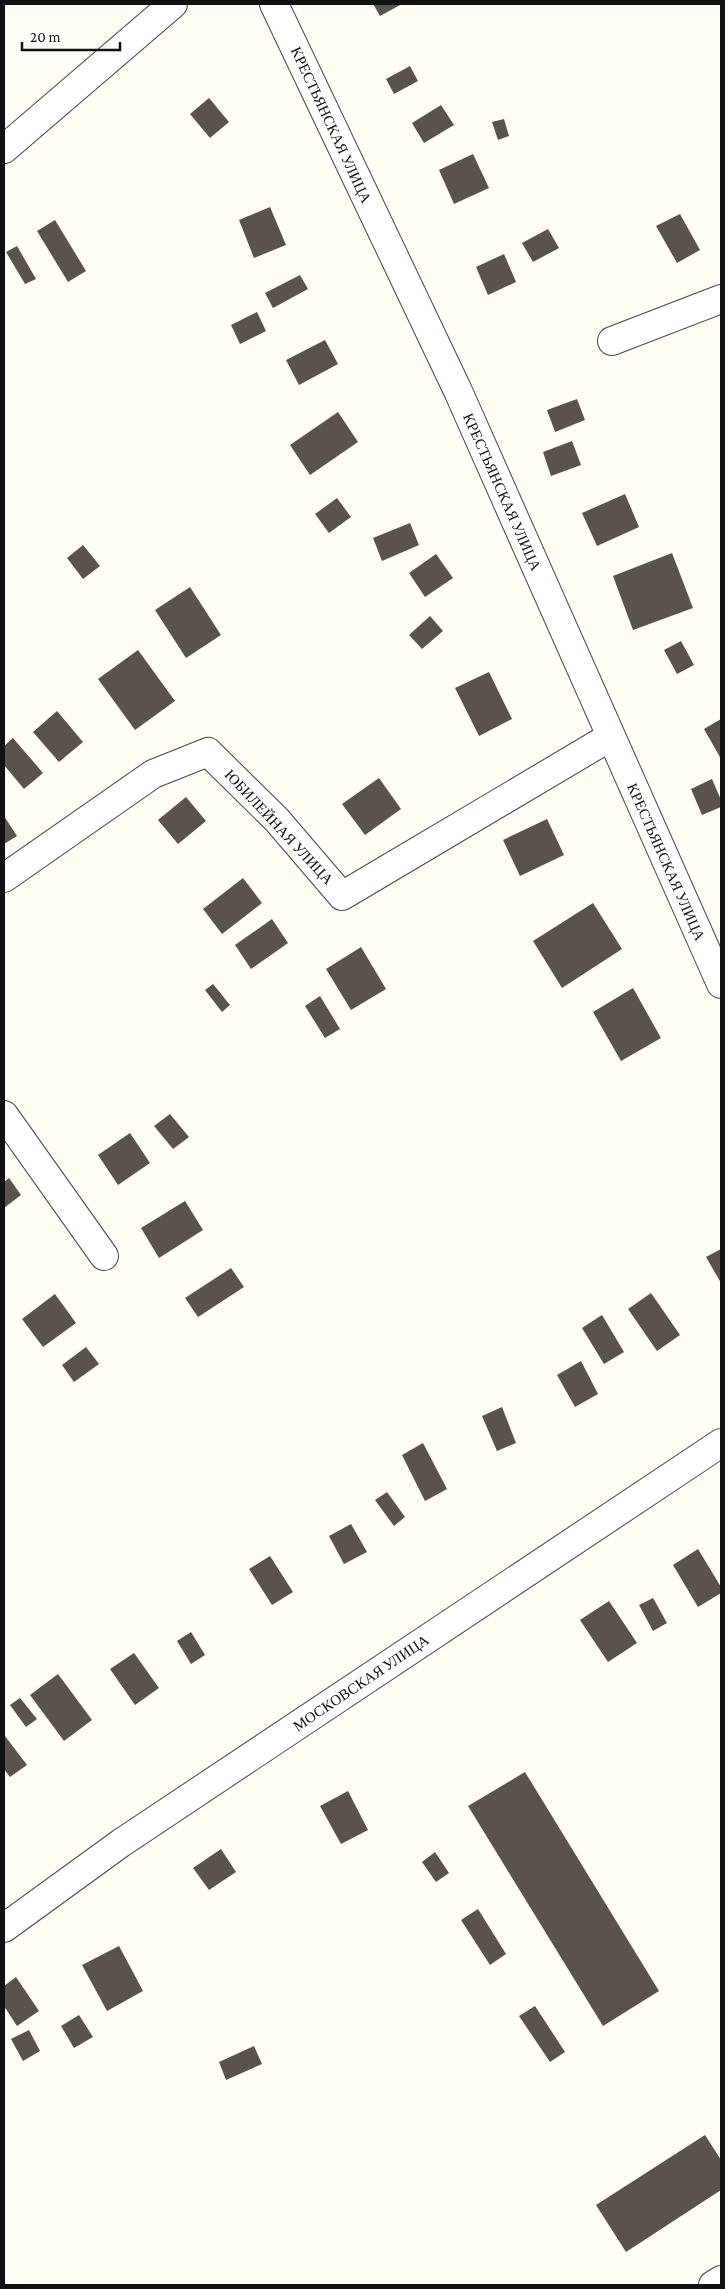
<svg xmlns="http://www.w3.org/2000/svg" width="725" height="2289" font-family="'Crimson Pro',serif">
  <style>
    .building { fill: #5a524d }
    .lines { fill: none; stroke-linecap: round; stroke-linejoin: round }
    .street-casing { stroke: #444; stroke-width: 30 }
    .street { stroke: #fff; stroke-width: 28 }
    .labels { text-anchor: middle; stroke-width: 5; stroke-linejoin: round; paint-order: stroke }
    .street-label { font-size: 15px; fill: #111; stroke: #fff }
  </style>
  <rect width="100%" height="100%" fill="#fffdf5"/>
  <g class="building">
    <path d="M373 4H402L380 16Z"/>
    <path d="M410 66 418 81 394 94 386 79Z"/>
    <path d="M209 98 229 122 210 138 190 114Z"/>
    <path d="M441 105 454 125 424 143 412 123Z"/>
    <path d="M504 119 509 136 498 140 492 122Z"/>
    <path d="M473 154 489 188 454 204 439 170Z"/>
    <path d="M270 207 286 245 254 258 239 220Z"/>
    <path d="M680 214 700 250 677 263 656 226Z"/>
    <path d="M55 220 86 271 68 282 37 231Z"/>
    <path d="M548 229 559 248 533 262 522 243Z"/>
    <path d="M17 246 36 279 25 284 6 252Z"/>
    <path d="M504 254 516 282 488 295 476 267Z"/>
    <path d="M300 275 308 289 273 308 265 293Z"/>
    <path d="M257 312 266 331 240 344 231 325Z"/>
    <path d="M325 340 338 364 299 385 286 360Z"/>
    <path d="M577 399 585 420 555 432 547 410Z"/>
    <path d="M338 412 358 442 310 475 290 445Z"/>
    <path d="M572 441 581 465 551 476 543 452Z"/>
    <path d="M625 494 639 527 597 546 582 513Z"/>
    <path d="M337 498 351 517 329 533 315 514Z"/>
    <path d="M410 523 419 545 382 561 373 538Z"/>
    <path d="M83 545 100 566 83 579 67 558Z"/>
    <path d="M672 553 693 608 633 630 613 576Z"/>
    <path d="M436 554 453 578 425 597 409 573Z"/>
    <path d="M190 587 221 635 186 658 155 610Z"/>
    <path d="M430 616 443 631 422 649 409 635Z"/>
    <path d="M681 641 694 665 677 674 664 650Z"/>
    <path d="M138 650 175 701 135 730 98 679Z"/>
    <path d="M489 672 512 719 479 736 455 688Z"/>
    <path d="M57 711 83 742 59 762 33 732Z"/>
    <path d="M721 719V759L704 729Z"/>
    <path d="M13 738 43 773 24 789 4 765V746Z"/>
    <path d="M379 778 401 809 365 835 342 804Z"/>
    <path d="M712 779 721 800V807L702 815 691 789Z"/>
    <path d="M186 797 206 821 178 844 158 820Z"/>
    <path d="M4 816 17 836 4 844Z"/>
    <path d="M547 819 564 855 520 876 503 840Z"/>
    <path d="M243 878 262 903 222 934 203 909Z"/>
    <path d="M593 903 622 949 562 988 533 941Z"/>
    <path d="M272 919 288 943 251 969 235 945Z"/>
    <path d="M361 947 386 989 351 1010 326 969Z"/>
    <path d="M213 984 230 1005 222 1012 205 990Z"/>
    <path d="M633 988 661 1038 621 1061 593 1012Z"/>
    <path d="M320 996 340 1029 325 1038 305 1006Z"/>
    <path d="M170 1114 189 1137 173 1149 154 1126Z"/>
    <path d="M130 1133 150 1163 118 1185 98 1155Z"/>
    <path d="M9 1178 21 1195 4 1208V1182Z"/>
    <path d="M185 1201 203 1230 159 1258 141 1228Z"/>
    <path d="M721 1249V1283L706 1257Z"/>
    <path d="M231 1268 244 1287 198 1317 185 1298Z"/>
    <path d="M651 1293 680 1335 657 1351 628 1309Z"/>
    <path d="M55 1294 76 1323 43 1347 22 1319Z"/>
    <path d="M602 1315 624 1352 604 1364 582 1328Z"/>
    <path d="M86 1347 99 1364 74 1382 62 1365Z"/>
    <path d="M581 1361 598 1394 575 1407 557 1375Z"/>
    <path d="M502 1407 516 1443 497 1451 482 1416Z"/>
    <path d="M423 1443 447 1489 425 1501 402 1455Z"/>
    <path d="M387 1492 405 1517 394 1526 375 1500Z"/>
    <path d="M351 1524 367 1552 344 1564 329 1536Z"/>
    <path d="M698 1549 721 1587V1593L698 1607 673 1565Z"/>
    <path d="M270 1556 293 1592 272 1605 249 1569Z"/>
    <path d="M653 1598 667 1623 653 1631 639 1605Z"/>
    <path d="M609 1601 637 1643 608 1662 580 1620Z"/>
    <path d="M191 1632 205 1655 191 1664 177 1641Z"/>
    <path d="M134 1653 159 1688 135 1705 110 1669Z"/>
    <path d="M58 1674 92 1720 64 1741 30 1695Z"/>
    <path d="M20 1698 37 1719 26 1727 10 1705Z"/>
    <path d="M5 1736 27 1765 10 1777 4 1769Z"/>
    <path d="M525 1772 659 1991 603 2026 468 1806Z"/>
    <path d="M348 1791 368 1830 341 1844 320 1806Z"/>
    <path d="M221 1849 236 1872 209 1890 193 1868Z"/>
    <path d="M435 1852 449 1873 436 1882 422 1862Z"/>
    <path d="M478 1909 506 1954 490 1965 461 1920Z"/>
    <path d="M119 1946 143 1991 107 2011 82 1965Z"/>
    <path d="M16 1977 39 2011 17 2026 4 2006V1986Z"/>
    <path d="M535 2006 565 2052 550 2062 519 2016Z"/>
    <path d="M79 2015 93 2037 74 2048 61 2026Z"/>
    <path d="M29 2030 40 2051 23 2061 11 2039Z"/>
    <path d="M254 2046 262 2064 226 2080 219 2062Z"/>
    <path d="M705 2135 721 2160V2190L626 2252 596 2205Z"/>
  </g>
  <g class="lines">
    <defs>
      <g id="street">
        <path d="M274 4 458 391 721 984"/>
        <path d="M4 149 173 4"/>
        <path d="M612 341 721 299"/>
        <path d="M4 878 153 774 208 752 277 820 342 896 610 737"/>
        <path d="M4 1115 104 1256"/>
        <path d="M4 1928 121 1843 721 1443"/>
        <path d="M713 2285 721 2280"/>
      </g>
    </defs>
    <use href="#street" class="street-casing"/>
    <use href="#street" class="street"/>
  </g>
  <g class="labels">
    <g class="street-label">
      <text transform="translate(331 125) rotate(65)" y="5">КРЕСТЬЯНСКАЯ УЛИЦА</text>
      <text transform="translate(502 492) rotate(66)" y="5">КРЕСТЬЯНСКАЯ УЛИЦА</text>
      <text transform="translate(279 827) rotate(47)" y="5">ЮБИЛЕЙНАЯ УЛИЦА</text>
      <text transform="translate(666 862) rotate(66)" y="5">КРЕСТЬЯНСКАЯ УЛИЦА</text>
      <text transform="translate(361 1683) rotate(-34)" y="5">МОСКОВСКАЯ УЛИЦА</text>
    </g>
  </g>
  <rect width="725" height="2289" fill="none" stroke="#111111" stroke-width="10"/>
  <path d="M22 42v8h98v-8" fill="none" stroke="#111111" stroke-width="2.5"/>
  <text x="30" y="42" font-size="15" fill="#111111" stroke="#ffffff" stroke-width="4" paint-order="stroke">20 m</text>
</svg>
